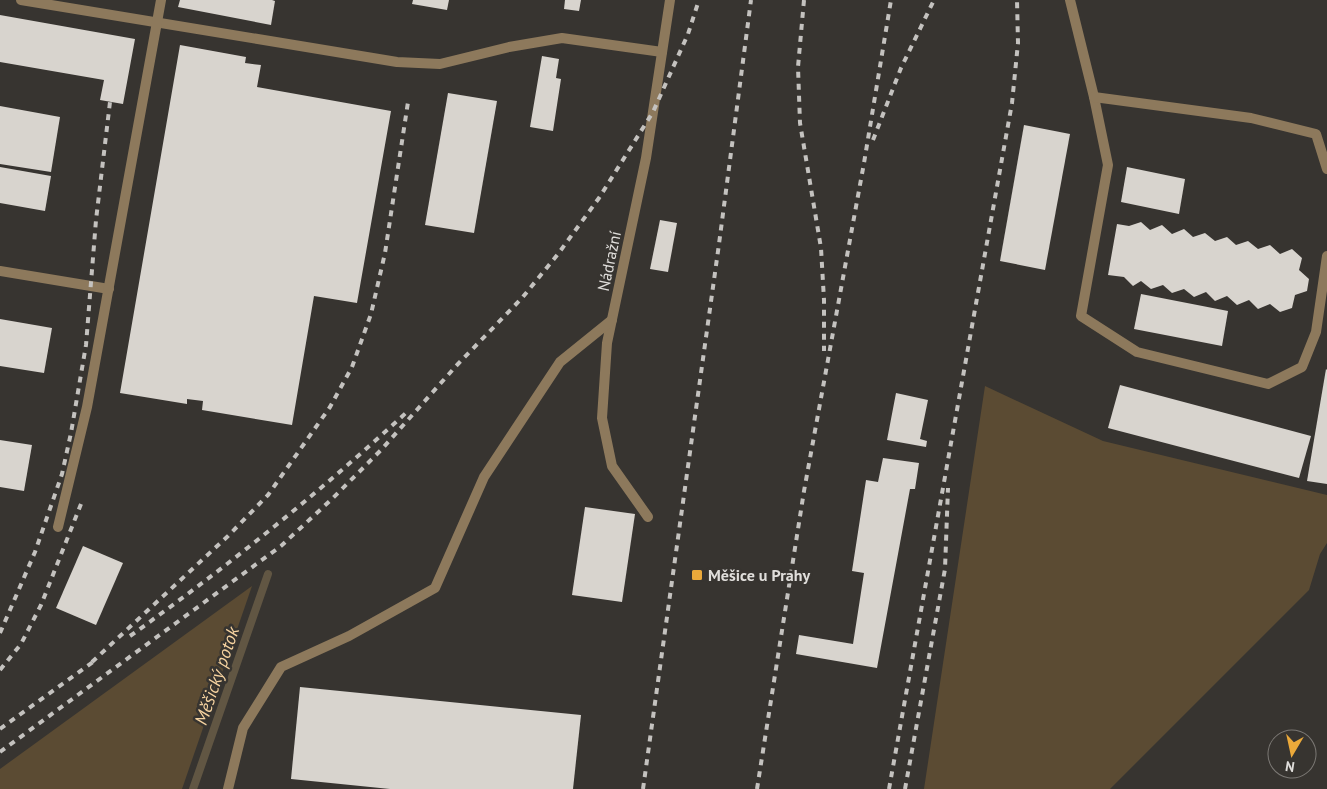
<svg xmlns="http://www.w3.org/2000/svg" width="1327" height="789" font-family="'PT Sans',sans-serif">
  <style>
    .green { fill: #5b4b33 }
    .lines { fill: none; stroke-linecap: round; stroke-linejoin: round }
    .stream { stroke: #615643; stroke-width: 8 }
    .building { fill: #d8d4ce }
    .lane { stroke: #8d795c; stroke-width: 10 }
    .rail { stroke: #c4c2bf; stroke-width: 4; stroke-dasharray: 6 6; stroke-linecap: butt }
    .poi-dot { fill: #eba93a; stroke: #373430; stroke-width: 2 }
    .labels { text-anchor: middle; stroke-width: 5; stroke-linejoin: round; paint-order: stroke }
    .street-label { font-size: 16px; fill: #e0dedb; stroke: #373430 }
    .poi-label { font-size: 16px; font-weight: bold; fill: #e0dedb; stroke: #373430; text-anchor: start }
    .water-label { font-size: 18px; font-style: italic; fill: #f6d3a0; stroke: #373430 }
  </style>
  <rect width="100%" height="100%" fill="#373430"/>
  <g class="green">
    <path d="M985 386 1103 441 1327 495V543L1320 554 1309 590 1110 789H924Z"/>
    <path d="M252 586 182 789H0V769Z"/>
  </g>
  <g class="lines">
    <path class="stream" d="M193 789 268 574"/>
  </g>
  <g class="building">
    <path d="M180 0H272L275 1 271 25 178 7Z"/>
    <path d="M413 0H449L447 10 412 4Z"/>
    <path d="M565 0H581L579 11 564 9Z"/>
    <path d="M0 15 135 39 123 104 100 100 104 80 0 62Z"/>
    <path d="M180 45 246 57 245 63 261 65 257 87 391 111 357 303 314 296 292 425 202 410 203 401 187 399V404L120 393Z"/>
    <path d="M542 56 559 59 556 78 561 79 553 131 530 127Z"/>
    <path d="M448 93 497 101 474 233 425 225Z"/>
    <path d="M0 106 60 117 51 172 0 164Z"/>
    <path d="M1024 125 1070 134 1045 270 1000 261Z"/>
    <path d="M0 167 51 176 45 211 0 203Z"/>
    <path d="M1127 167 1185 179 1179 214 1121 202Z"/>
    <path d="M660 220 677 223 668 272 650 269Z"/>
    <path d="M1141 222 1150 230 1162 225 1172 234 1184 229 1193 237 1205 233 1215 241 1227 237 1236 245 1248 241 1258 249 1270 245 1280 254 1292 249 1302 258 1299 270 1309 279 1307 291 1295 295 1292 308 1280 312 1270 304 1258 309 1249 300 1237 305 1227 296 1215 301 1206 292 1194 297 1184 289 1172 293 1163 285 1151 289 1141 281 1133 286 1124 277 1108 275 1117 224 1129 226Z"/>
    <path d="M1141 294 1228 311 1222 346 1134 329Z"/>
    <path d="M0 319 52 328 44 373 0 366Z"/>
    <path d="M1326 369 1327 370V484L1307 481Z"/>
    <path d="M1120 385 1311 436 1299 478 1108 428Z"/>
    <path d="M896 393 928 400 920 439 927 441 926 447 887 440Z"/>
    <path d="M0 440 32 445 24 491 0 487Z"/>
    <path d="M883 458 919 463 915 489H910L877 668 796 654 799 635 853 644 864 573 852 571 866 480 878 482Z"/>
    <path d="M585 507 635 514 622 602 572 595Z"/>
    <path d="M83 546 123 563 96 625 56 608Z"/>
    <path d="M300 687 581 715 573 789H390L291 779Z"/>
  </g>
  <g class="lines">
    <g class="lane">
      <path d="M21 0 397 62 440 64 509 47 562 38 662 52"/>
      <path d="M1070 0 1094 97 1108 165 1081 316 1137 352 1268 384 1302 367 1316 332 1327 256"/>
      <path d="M1094 97 1251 118 1316 134 1327 169"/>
      <path d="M0 271 109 289"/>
      <path d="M648 517 612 466 602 418 607 343 646 158 670 0"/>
      <path d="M58 527 87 407 161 0"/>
      <path d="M228 789 243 728 281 667 349 636 435 588 484 477 560 362 612 320"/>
    </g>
    <g class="rail">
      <path d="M804 0 798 67 800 123 821 248 824 300V351"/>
      <path d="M873 140 901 68 934 0"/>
      <path d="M0 633 35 552 62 474 71 433 86 345 96 220 110 102"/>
      <path d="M130 636C227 567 320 492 408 411"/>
      <path d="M92 662 228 536 268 495 330 407 352 367 371 314 385 253 408 102"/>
      <path d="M0 670 21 644 41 605 81 504"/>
      <path d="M0 729 97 659"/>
      <path d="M0 752 281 546 333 498 381 450 457 365 522 298 558 254 599 198 653 112 688 34 699 0"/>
      <path d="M643 789 719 244 751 0"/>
      <path d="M757 789 804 491 864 163 891 0"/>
      <path d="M889 789 1012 103 1018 43 1017 0"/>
      <path d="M905 789 945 569 948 488"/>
    </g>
  </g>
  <rect class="poi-dot" x="691" y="569" width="12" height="12" rx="2.5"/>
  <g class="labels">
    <g class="street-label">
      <text transform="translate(609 261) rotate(-78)" y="6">Nádražní</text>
    </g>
    <g class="poi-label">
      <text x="708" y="581">Měšice u Prahy</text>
    </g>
    <g class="water-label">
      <text transform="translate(217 676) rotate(-71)" y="6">Měšický potok</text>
    </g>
  </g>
  <g transform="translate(1292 754) rotate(189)"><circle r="24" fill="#373430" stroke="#7b7874"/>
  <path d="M0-4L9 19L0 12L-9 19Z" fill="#eba93a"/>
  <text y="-8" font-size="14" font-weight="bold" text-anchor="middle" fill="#e0dedb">N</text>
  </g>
</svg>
